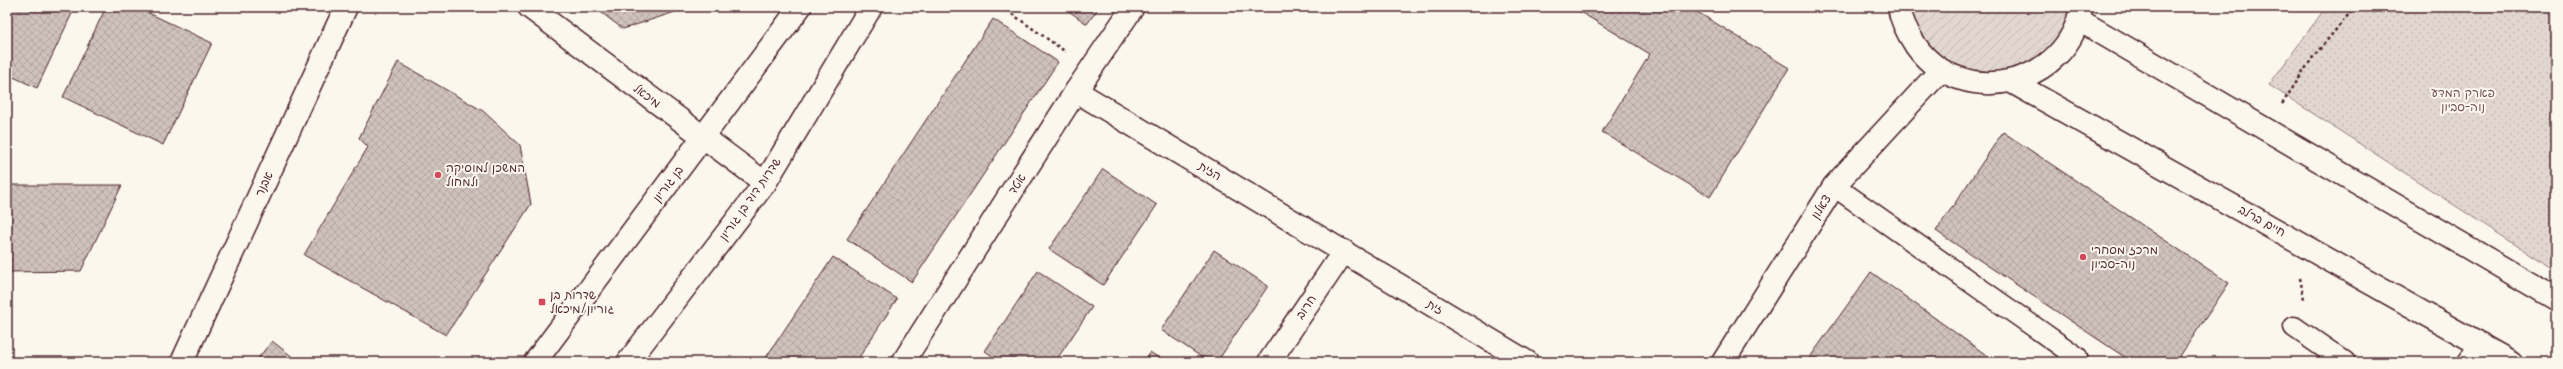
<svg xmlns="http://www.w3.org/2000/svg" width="2563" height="369" font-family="Mali,'Playpen Sans Hebrew',sans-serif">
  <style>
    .park { fill: url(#park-dots); stroke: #967b7e }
    .garden { fill: url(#garden-furrows); stroke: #967b7e }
    .building { fill: url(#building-cross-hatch); stroke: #4a1f2b }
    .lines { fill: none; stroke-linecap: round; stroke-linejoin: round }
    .service-casing { stroke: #4a1f2b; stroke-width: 23 }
    .minor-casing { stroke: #4a1f2b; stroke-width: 25 }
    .tertiary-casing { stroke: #4a1f2b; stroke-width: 25 }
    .path { stroke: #4a1f2b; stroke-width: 2.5; stroke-dasharray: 3 3; stroke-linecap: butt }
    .service { stroke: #fbf7ec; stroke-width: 20 }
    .minor { stroke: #fbf7ec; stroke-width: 22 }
    .tertiary { stroke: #fbf7ec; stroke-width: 22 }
    .poi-dot { fill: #d1495b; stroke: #fbf7ec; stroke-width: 1.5 }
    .labels { text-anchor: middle; stroke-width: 4; stroke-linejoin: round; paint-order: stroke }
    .park-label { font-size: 12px; fill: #704d54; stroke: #fbf7ec }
    .street-label { font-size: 12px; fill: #4a1f2b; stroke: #fbf7ec }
    .poi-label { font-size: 12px; fill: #4a1f2b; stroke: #fbf7ec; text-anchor: start }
  </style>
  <defs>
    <pattern id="park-dots" width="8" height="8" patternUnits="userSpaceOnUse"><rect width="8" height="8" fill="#e2d7d0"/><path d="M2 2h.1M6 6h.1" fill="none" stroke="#c3b8b3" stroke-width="1.8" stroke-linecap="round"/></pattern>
    <pattern id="garden-furrows" width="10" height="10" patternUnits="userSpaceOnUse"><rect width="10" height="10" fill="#e2d7d0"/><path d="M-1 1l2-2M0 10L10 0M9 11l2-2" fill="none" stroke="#c3b8b3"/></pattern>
    <pattern id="building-cross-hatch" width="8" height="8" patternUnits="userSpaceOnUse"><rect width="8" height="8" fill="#cfc2bc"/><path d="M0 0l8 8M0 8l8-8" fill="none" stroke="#b3a6a2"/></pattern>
  </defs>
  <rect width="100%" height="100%" fill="#fbf7ec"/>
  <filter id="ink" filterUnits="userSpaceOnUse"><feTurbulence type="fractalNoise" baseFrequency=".025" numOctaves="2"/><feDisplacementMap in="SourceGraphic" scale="8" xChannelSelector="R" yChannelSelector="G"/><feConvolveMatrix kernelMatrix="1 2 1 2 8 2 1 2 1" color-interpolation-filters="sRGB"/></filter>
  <g filter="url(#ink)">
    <path class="park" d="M2326 7H2556V271L2269 85Z"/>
    <path class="garden" d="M1902 7H2077L2063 42 2011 79 1941 67Z"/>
    <g class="building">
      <path d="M7 7H75L37 88 7 74Z"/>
      <path d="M106 7H136L212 43 163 145 63 97Z"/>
      <path d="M594 7H678L675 12 623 29Z"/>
      <path d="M1063 7H1099L1087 24Z"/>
      <path d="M1572 7H1696L1694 10 1789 68 1710 197 1602 132 1650 54Z"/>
      <path d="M993 19 1058 62 912 282 847 239Z"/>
      <path d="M398 62 483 111 520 145 531 204 446 335 304 255 368 147 359 138Z"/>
      <path d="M2003 132 2229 283 2176 362H2132L1936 231Z"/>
      <path d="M1103 169 1157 205 1103 285 1049 249Z"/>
      <path d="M7 185H122L81 271 7 272Z"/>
      <path d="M1214 250 1268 286 1217 362H1209L1161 330Z"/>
      <path d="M833 257 897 299 856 362H763Z"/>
      <path d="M1038 271 1092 307 1055 362H1001L985 351Z"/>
      <path d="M1871 272 1996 362 1808 360Z"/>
      <path d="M272 341 299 362H255Z"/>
      <path d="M1150 352 1165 362H1143Z"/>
    </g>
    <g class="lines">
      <defs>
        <g id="service">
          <path d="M1834 186 2077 357"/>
          <path d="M2294 327 2345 362"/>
          <path d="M2468 362 2481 343"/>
        </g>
        <g id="minor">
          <path d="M1076 91 1527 362"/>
          <path d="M182 362 346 7"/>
          <path d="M903 362 1076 91 1133 7"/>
          <path d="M1269 362 1344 251"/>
          <path d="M1723 362 1834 186 1941 70"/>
        </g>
        <g id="tertiary">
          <path d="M529 7 765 183"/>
          <path d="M1899 7C1901 21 1908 34 1916 46 1962 111 2069 86 2081 7"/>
          <path d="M2079 20 2556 299"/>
          <path d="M2012 82 2511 362"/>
          <path d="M535 362 800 7"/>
          <path d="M628 362 765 183 871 7"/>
        </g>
      </defs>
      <use href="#service" class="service-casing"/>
      <use href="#minor" class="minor-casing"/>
      <use href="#tertiary" class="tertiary-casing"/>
      <g class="path">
        <path d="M1002 7 1066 52"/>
        <path d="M2282 104 2313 57 2355 7"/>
        <path d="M2300 278 2304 299"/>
      </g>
      <use href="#service" class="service"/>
      <use href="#minor" class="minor"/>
      <use href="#tertiary" class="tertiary"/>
    </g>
  </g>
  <g class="poi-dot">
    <circle cx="438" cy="175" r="4"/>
    <circle cx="2083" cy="257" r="4"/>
    <rect x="538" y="298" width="8" height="8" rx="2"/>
  </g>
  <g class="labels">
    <g class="park-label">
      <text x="2463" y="97">פארק המדע<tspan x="2463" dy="14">נוה-סביון</tspan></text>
    </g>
    <g class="street-label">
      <text transform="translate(647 96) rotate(37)" y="4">מיכאל</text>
      <text transform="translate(1210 171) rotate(31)" y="4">הזית</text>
      <text transform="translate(264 184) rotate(-65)" y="4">אבנר</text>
      <text transform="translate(668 184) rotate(-53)" y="4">בן גוריון</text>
      <text transform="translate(1017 184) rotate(-57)" y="4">אטד</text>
      <text transform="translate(750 199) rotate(-55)" y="4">שדרות דוד בן גוריון</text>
      <text transform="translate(1821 207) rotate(-58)" y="4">צאלון</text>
      <text transform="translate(2262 221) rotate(29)" y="4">חיים ברלב</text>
      <text transform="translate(1306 307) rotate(-56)" y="4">חרוב</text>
      <text transform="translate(1435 307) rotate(31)" y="4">זית</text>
    </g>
    <g class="poi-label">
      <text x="446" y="172">המשכן למוסיקה<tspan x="446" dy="14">ולמחול</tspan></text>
      <text x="2091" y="254">מרכז מסחרי<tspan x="2091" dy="14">נוה-סביון</tspan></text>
      <text x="550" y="299">שדרות בן<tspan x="550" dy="14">גוריון/מיכאל</tspan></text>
    </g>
  </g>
  <rect width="2563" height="369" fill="none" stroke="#fbf7ec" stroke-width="24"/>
  <rect x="12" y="12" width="2539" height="345" fill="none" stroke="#4a1f2b" stroke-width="1.5" filter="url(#ink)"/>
</svg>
